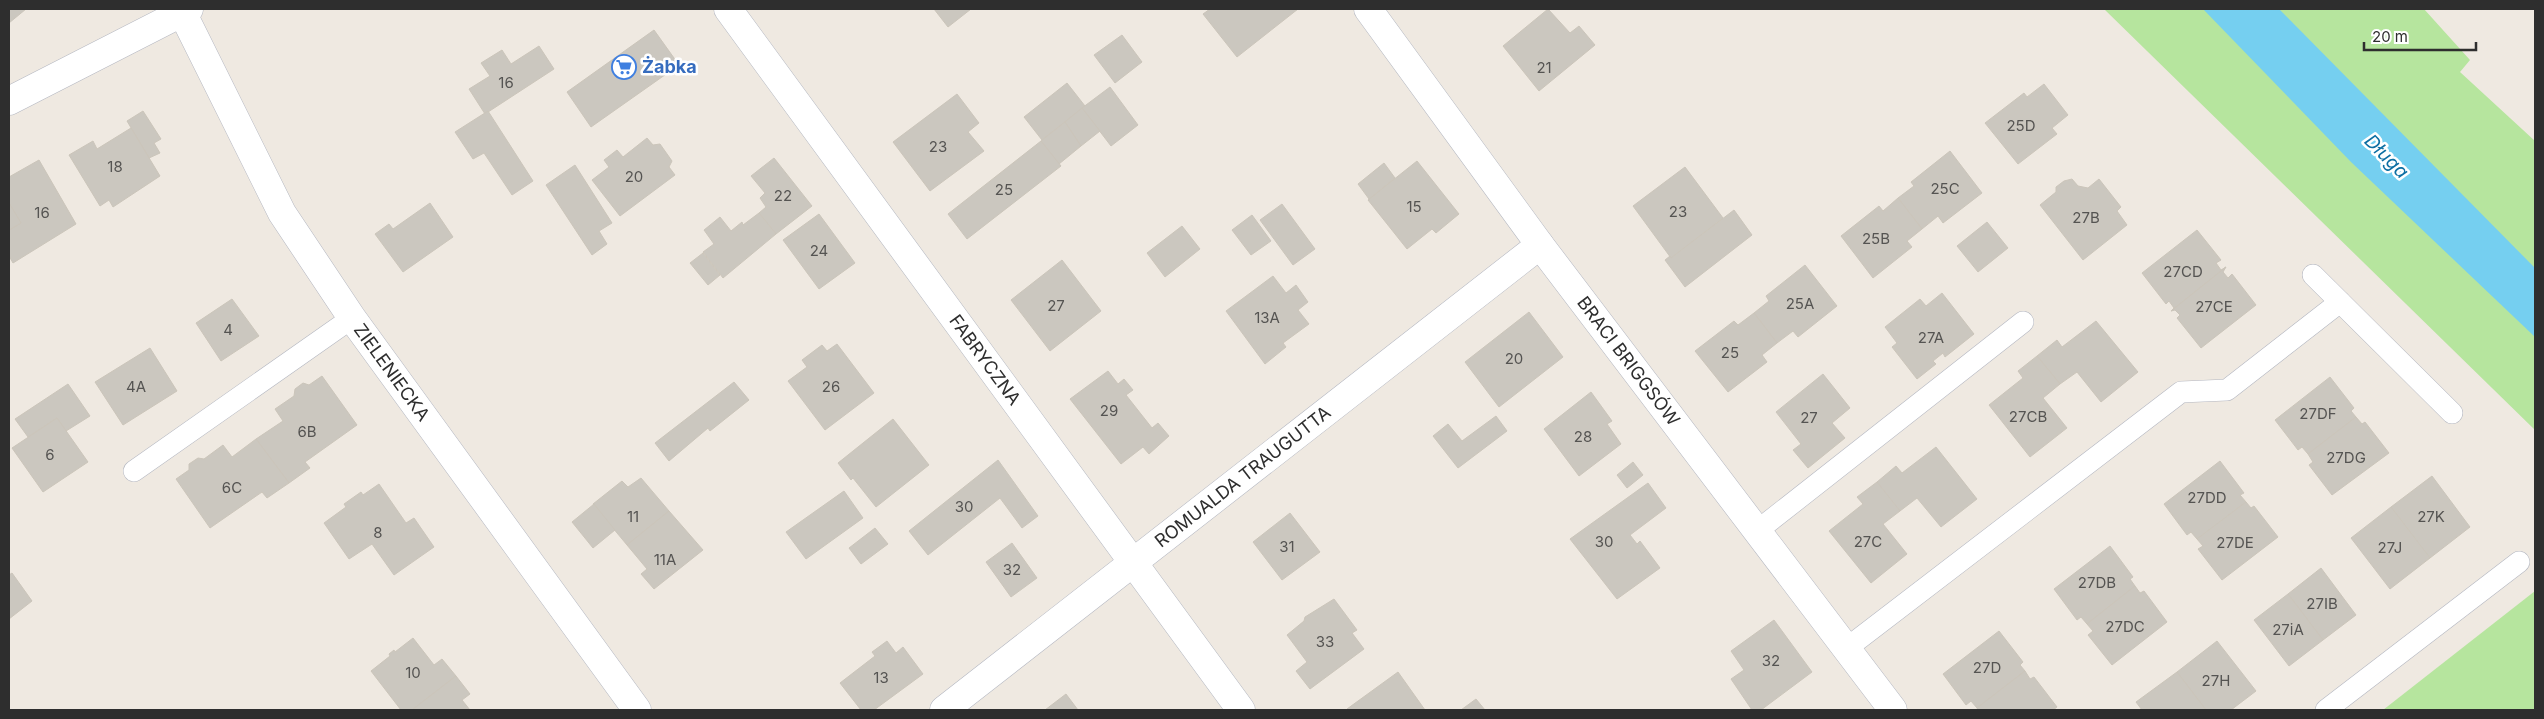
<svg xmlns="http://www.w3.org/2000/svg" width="2544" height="719" font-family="Inter,sans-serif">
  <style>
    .green { fill: #b6e59e }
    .water { fill: #75cff0 }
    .building { fill: #cbc7bf; stroke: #cbc5ba }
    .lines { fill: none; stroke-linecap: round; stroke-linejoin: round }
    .lane-casing { stroke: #b4b7c1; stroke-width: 22 }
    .street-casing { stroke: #b4b7c1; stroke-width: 29 }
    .secondary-casing { stroke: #b4b7c1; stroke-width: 29 }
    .lane { stroke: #fff; stroke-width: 21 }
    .street { stroke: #fff; stroke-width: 28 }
    .secondary { stroke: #fff; stroke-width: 28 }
    .labels { text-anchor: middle; stroke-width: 5; stroke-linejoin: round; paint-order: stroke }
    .number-label { font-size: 15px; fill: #555452 }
    .shop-label { font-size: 18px; font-weight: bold; fill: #366cbe; stroke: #fff; text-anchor: start }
    .street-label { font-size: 18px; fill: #2e2e2e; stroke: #fff }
    .water-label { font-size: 19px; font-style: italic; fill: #0d6fa3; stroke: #fff }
  </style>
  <rect width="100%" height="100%" fill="#efe9e1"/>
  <g class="green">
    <path d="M2104 9H2424L2470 60 2460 72 2535 141V430Z"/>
    <path d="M2535 591V710H2383Z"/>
  </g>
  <path class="water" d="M2203 9H2279L2535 268V337L2351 162Z"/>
  <g class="building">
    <path d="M9 9H26L9 23Z"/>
    <path d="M934 9H971L948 27Z"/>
    <path d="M1210 9H1298L1237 57 1203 14Z"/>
    <path d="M1548 9 1570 33 1579 26 1595 45 1539 91 1503 46Z"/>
    <path d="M654 30 679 65 591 127 567 92Z"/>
    <path d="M1122 35 1142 62 1115 83 1094 55Z"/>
    <path d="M539 46 554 69 485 114 469 89 490 76 481 63 502 50 511 64Z"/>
    <path d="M1067 83 1085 106 1042 140 1024 117Z"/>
    <path d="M2044 84 2068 115 2052 128 2057 134 2018 164 1985 123 2024 93 2027 97Z"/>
    <path d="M1110 87 1138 125 1111 146 1082 108Z"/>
    <path d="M957 94 979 123 968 132 984 151 930 191 893 142Z"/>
    <path d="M1082 108 1100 131 1081 146 1065 122Z"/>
    <path d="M143 111 161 139 154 143 160 153 149 158 127 121Z"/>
    <path d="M488 111 533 181 512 195 484 153 473 159 455 132Z"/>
    <path d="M1065 122 1081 146 1059 164 1041 141Z"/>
    <path d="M131 128 160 176 113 207 109 200 100 206 69 155 93 141 97 149Z"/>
    <path d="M647 138 653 145 660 144 672 161 669 167 675 175 620 216 592 180 609 167 604 160 617 150 623 157Z"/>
    <path d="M1041 141 1061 166 967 239 948 214Z"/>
    <path d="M1950 151 1982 193 1943 223 1938 216 1922 229 1898 198 1914 186 1911 182Z"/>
    <path d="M774 158 812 206 776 234 759 213 766 207 760 198 765 193 751 176Z"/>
    <path d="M39 160 76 224 13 263 9 256V230L21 223 9 203V177Z"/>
    <path d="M1417 161 1459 214 1436 233 1432 229 1407 249 1368 200Z"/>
    <path d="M1384 163 1395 178 1369 199 1358 184Z"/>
    <path d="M575 165 612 223 599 231 607 244 592 255 546 185Z"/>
    <path d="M1685 167 1723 218 1671 258 1633 206Z"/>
    <path d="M2072 179 2078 186 2088 188 2099 179 2121 207 2117 211 2127 225 2083 260 2040 205 2056 192V187L2064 181Z"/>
    <path d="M1898 198 1922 229 1907 241 1912 247 1873 278 1841 236 1879 206 1883 211Z"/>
    <path d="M9 203 21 223 9 230Z"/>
    <path d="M430 203 453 237 403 272 375 234 389 224 393 229Z"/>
    <path d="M1282 204 1315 249 1293 265 1260 220Z"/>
    <path d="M1734 210 1752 235 1685 287 1665 260 1670 256 1671 258Z"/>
    <path d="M759 213 776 234 723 278 703 252 714 244 704 230 720 217 731 231 742 222 743 225Z"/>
    <path d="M819 214 855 263 819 289 783 240Z"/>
    <path d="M1252 215 1271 241 1251 255 1232 230Z"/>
    <path d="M1987 222 2008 248 1978 272 1957 246Z"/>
    <path d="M1182 226 1200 249 1165 277 1147 253Z"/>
    <path d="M2197 230 2221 260 2216 263 2221 270 2226 267 2171 311 2174 308 2169 301 2166 304 2142 273Z"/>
    <path d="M703 253 720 275 708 285 690 263Z"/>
    <path d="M1062 260 1101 311 1050 351 1011 300Z"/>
    <path d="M1805 265 1837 306 1798 337 1793 331 1777 343 1754 313 1769 301 1766 296Z"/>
    <path d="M2226 267 2223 272 2228 278 2232 274 2256 305 2201 348 2177 318 2180 315 2175 310 2171 311Z"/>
    <path d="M1273 276 1286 293 1296 285 1308 302 1298 310 1309 324 1283 343 1286 347 1265 364 1226 311Z"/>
    <path d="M1942 293 1974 334 1945 357 1943 353 1933 361 1936 364 1917 379 1892 347 1897 343 1885 327 1920 299 1926 306Z"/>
    <path d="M232 299 259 336 221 361 196 323Z"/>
    <path d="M1529 312 1563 357 1499 407 1465 362Z"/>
    <path d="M1754 313 1777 343 1762 355 1767 362 1728 392 1695 351 1734 321 1738 325Z"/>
    <path d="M2096 321 2138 372 2101 402 2077 372 2060 384 2037 356 2057 340 2062 347Z"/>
    <path d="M837 344 874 393 825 430 788 381 807 367 802 360 822 345 827 351Z"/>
    <path d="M150 348 177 391 123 425 95 382Z"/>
    <path d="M2037 356 2060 384 2043 398 2067 428 2030 457 1989 405 2023 378 2018 371Z"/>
    <path d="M1108 371 1118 384 1124 379 1133 390 1126 395 1152 428 1158 423 1169 436 1149 454 1143 447 1121 464 1070 399Z"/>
    <path d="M1823 374 1850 408 1832 423 1845 438 1808 468 1793 450 1801 444 1776 412Z"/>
    <path d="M322 376 357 425 305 462 310 468 289 483 256 439 283 421 275 409 294 396 295 389 303 383 309 385Z"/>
    <path d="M2330 377 2354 408 2351 411 2356 417 2308 454 2302 447 2298 450 2275 420Z"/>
    <path d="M734 382 749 400 710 431 708 428 669 461 655 443Z"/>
    <path d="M68 384 90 416 66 431 57 418 28 437 15 419Z"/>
    <path d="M1591 392 1612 421 1607 424 1621 444 1579 476 1544 429Z"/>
    <path d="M1496 416 1507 431 1458 468 1433 436 1448 424 1462 441Z"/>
    <path d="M2356 417 2362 424 2365 422 2389 453 2332 495 2309 465 2313 462 2308 454Z"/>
    <path d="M57 418 88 462 43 492 12 448Z"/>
    <path d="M893 419 929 465 876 507 853 478 851 480 838 463Z"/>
    <path d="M256 439 289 483 267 498 262 492 210 528 176 479 189 470V464L198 458 204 459 223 445 232 457Z"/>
    <path d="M1936 447 1977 499 1941 527 1917 498 1900 511 1877 482 1896 466 1902 473Z"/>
    <path d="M998 460 1038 516 1022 528 1000 498 928 555 909 531Z"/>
    <path d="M2220 461 2244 493 2240 495 2246 502 2197 539 2191 532 2187 535 2164 504Z"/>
    <path d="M1633 462 1643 475 1627 488 1617 475Z"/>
    <path d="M2432 476 2470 527 2430 558 2391 507Z"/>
    <path d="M641 478 669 511 627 545 593 504 622 481 628 487Z"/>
    <path d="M1877 482 1900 511 1883 524 1907 554 1871 583 1829 531 1863 504 1857 497Z"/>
    <path d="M1648 483 1666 508 1630 535 1637 544 1640 541 1660 568 1617 599 1570 539Z"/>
    <path d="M379 484 406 523 414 518 434 547 394 575 372 544 349 559 324 523 346 507 344 504 361 492 363 495Z"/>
    <path d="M844 491 863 518 806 559 786 532Z"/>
    <path d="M2246 502 2251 508 2254 506 2278 537 2222 580 2198 549 2203 546 2197 539Z"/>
    <path d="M594 504 615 530 593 548 572 522Z"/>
    <path d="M2391 507 2430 558 2390 589 2351 538Z"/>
    <path d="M669 511 703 550 654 589 641 574 647 569 627 545Z"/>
    <path d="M1290 513 1320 552 1282 580 1253 542Z"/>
    <path d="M875 528 888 544 861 564 849 548Z"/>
    <path d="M1012 543 1037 578 1011 597 986 562Z"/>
    <path d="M2110 546 2133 577 2130 579 2135 586 2087 624 2081 617 2077 620 2054 589Z"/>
    <path d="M2321 568 2356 615 2323 640 2288 594Z"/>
    <path d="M12 573 32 601 9 619V575Z"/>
    <path d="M2135 586 2140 593 2144 591 2167 622 2112 665 2088 635 2093 631 2087 624Z"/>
    <path d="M2288 594 2323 640 2289 666 2254 620Z"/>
    <path d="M1334 599 1357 630 1352 633 1364 649 1310 689 1296 671 1307 662 1287 635 1304 621 1305 617Z"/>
    <path d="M1774 620 1812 672 1761 710H1752L1731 679 1744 670 1731 651Z"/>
    <path d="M1999 631 2023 662 2020 665 2025 671 1977 708 1971 701 1966 705 1943 674Z"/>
    <path d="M413 638 434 665 442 659 456 676 412 710H401L371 671 390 656 389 654 394 650 395 652Z"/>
    <path d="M887 641 896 653 903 647 923 674 874 710H861L840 683 875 656 872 652Z"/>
    <path d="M2217 641 2256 691 2231 710H2206L2177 672Z"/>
    <path d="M2025 671 2030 679 2034 677 2057 707 2053 710H1978L1977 708Z"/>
    <path d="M1398 672 1425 710H1348L1347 709Z"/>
    <path d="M2177 672 2206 710H2142L2136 702Z"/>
    <path d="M456 676 470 694 462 700 470 710H412Z"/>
    <path d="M1066 694 1078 710H1045Z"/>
    <path d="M1476 699 1485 710H1461Z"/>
  </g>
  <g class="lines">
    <defs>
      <g id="lane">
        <path d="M2313 275 2452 413"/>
        <path d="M134 471 352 318"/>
        <path d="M1757 531 2023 322"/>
        <path d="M1847 648 2181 392 2227 390 2340 302"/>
        <path d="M2326 710 2519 562"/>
      </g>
      <g id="street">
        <path id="s1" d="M1368 9 1540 245 1893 710"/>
        <path id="s2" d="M182 12 282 213 352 318 637 710"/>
        <path d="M9 101 189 9"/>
        <path id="s3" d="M944 710 1540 245"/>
      </g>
      <g id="secondary">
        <path id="s4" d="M728 9 1241 710"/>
      </g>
    </defs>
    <use href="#lane" class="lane-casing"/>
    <use href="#street" class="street-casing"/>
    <use href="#secondary" class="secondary-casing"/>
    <use href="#lane" class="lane"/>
    <use href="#street" class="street"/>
    <use href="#secondary" class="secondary"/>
  </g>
  <defs>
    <symbol id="supermarket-ring" viewBox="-11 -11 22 22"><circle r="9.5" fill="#fff" stroke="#3f7fe0" stroke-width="1.5"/><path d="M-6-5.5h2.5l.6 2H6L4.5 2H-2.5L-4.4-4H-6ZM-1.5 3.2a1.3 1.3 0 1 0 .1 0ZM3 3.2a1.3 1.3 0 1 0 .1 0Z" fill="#3f7fe0"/></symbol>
  </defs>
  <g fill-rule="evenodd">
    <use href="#supermarket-ring" x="610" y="53" width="28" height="28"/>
  </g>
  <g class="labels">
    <g class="number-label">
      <text x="1544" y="73">21</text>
      <text x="506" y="88">16</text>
      <text x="2021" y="131">25D</text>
      <text x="938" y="152">23</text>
      <text x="115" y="172">18</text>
      <text x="634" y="182">20</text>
      <text x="1945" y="194">25C</text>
      <text x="1004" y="195">25</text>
      <text x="783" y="201">22</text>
      <text x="1414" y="212">15</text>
      <text x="1678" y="217">23</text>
      <text x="42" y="218">16</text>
      <text x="2086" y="223">27B</text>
      <text x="1876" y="244">25B</text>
      <text x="819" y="256">24</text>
      <text x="2183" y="277">27CD</text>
      <text x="1800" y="309">25A</text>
      <text x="1056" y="311">27</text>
      <text x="2214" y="312">27CE</text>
      <text x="1267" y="323">13A</text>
      <text x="228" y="335">4</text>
      <text x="1931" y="343">27A</text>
      <text x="1730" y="358">25</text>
      <text x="1514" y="364">20</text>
      <text x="136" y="392">4A</text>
      <text x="831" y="392">26</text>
      <text x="1109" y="416">29</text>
      <text x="2318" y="419">27DF</text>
      <text x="2028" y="422">27CB</text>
      <text x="1809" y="423">27</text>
      <text x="307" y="437">6B</text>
      <text x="1583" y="442">28</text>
      <text x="50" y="460">6</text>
      <text x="2346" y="463">27DG</text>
      <text x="232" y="493">6C</text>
      <text x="2207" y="503">27DD</text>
      <text x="964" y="512">30</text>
      <text x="633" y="522">11</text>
      <text x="2431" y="522">27K</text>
      <text x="378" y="538">8</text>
      <text x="1604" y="547">30</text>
      <text x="1868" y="547">27C</text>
      <text x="2235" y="548">27DE</text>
      <text x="1287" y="552">31</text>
      <text x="2390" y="553">27J</text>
      <text x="665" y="565">11A</text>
      <text x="1012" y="575">32</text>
      <text x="2097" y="588">27DB</text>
      <text x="2322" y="609">27IB</text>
      <text x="2125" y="632">27DC</text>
      <text x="2288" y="635">27iA</text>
      <text x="1325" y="647">33</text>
      <text x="1771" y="666">32</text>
      <text x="1987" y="673">27D</text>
      <text x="413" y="678">10</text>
      <text x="881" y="683">13</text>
      <text x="2216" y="686">27H</text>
    </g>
    <g class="shop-label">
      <text x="642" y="73">Żabka</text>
    </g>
    <g class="street-label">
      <text dy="6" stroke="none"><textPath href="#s4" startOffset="435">FABRYCZNA</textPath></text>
      <text dy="6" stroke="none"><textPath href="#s1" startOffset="438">BRACI BRIGGSÓW</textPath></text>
      <text dy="6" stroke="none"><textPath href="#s2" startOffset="418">ZIELENIECKA</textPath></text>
      <text dy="6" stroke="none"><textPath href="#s3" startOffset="379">ROMUALDA TRAUGUTTA</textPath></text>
    </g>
    <g class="water-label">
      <text transform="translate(2387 156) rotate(45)" y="7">Długa</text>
    </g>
  </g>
  <rect width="2544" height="719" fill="none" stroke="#2e2e2e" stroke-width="20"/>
  <path d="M2364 42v8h112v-8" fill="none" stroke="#2e2e2e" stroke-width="2.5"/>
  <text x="2372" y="42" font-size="15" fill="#2e2e2e" stroke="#ffffff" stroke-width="4" paint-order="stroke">20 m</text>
</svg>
